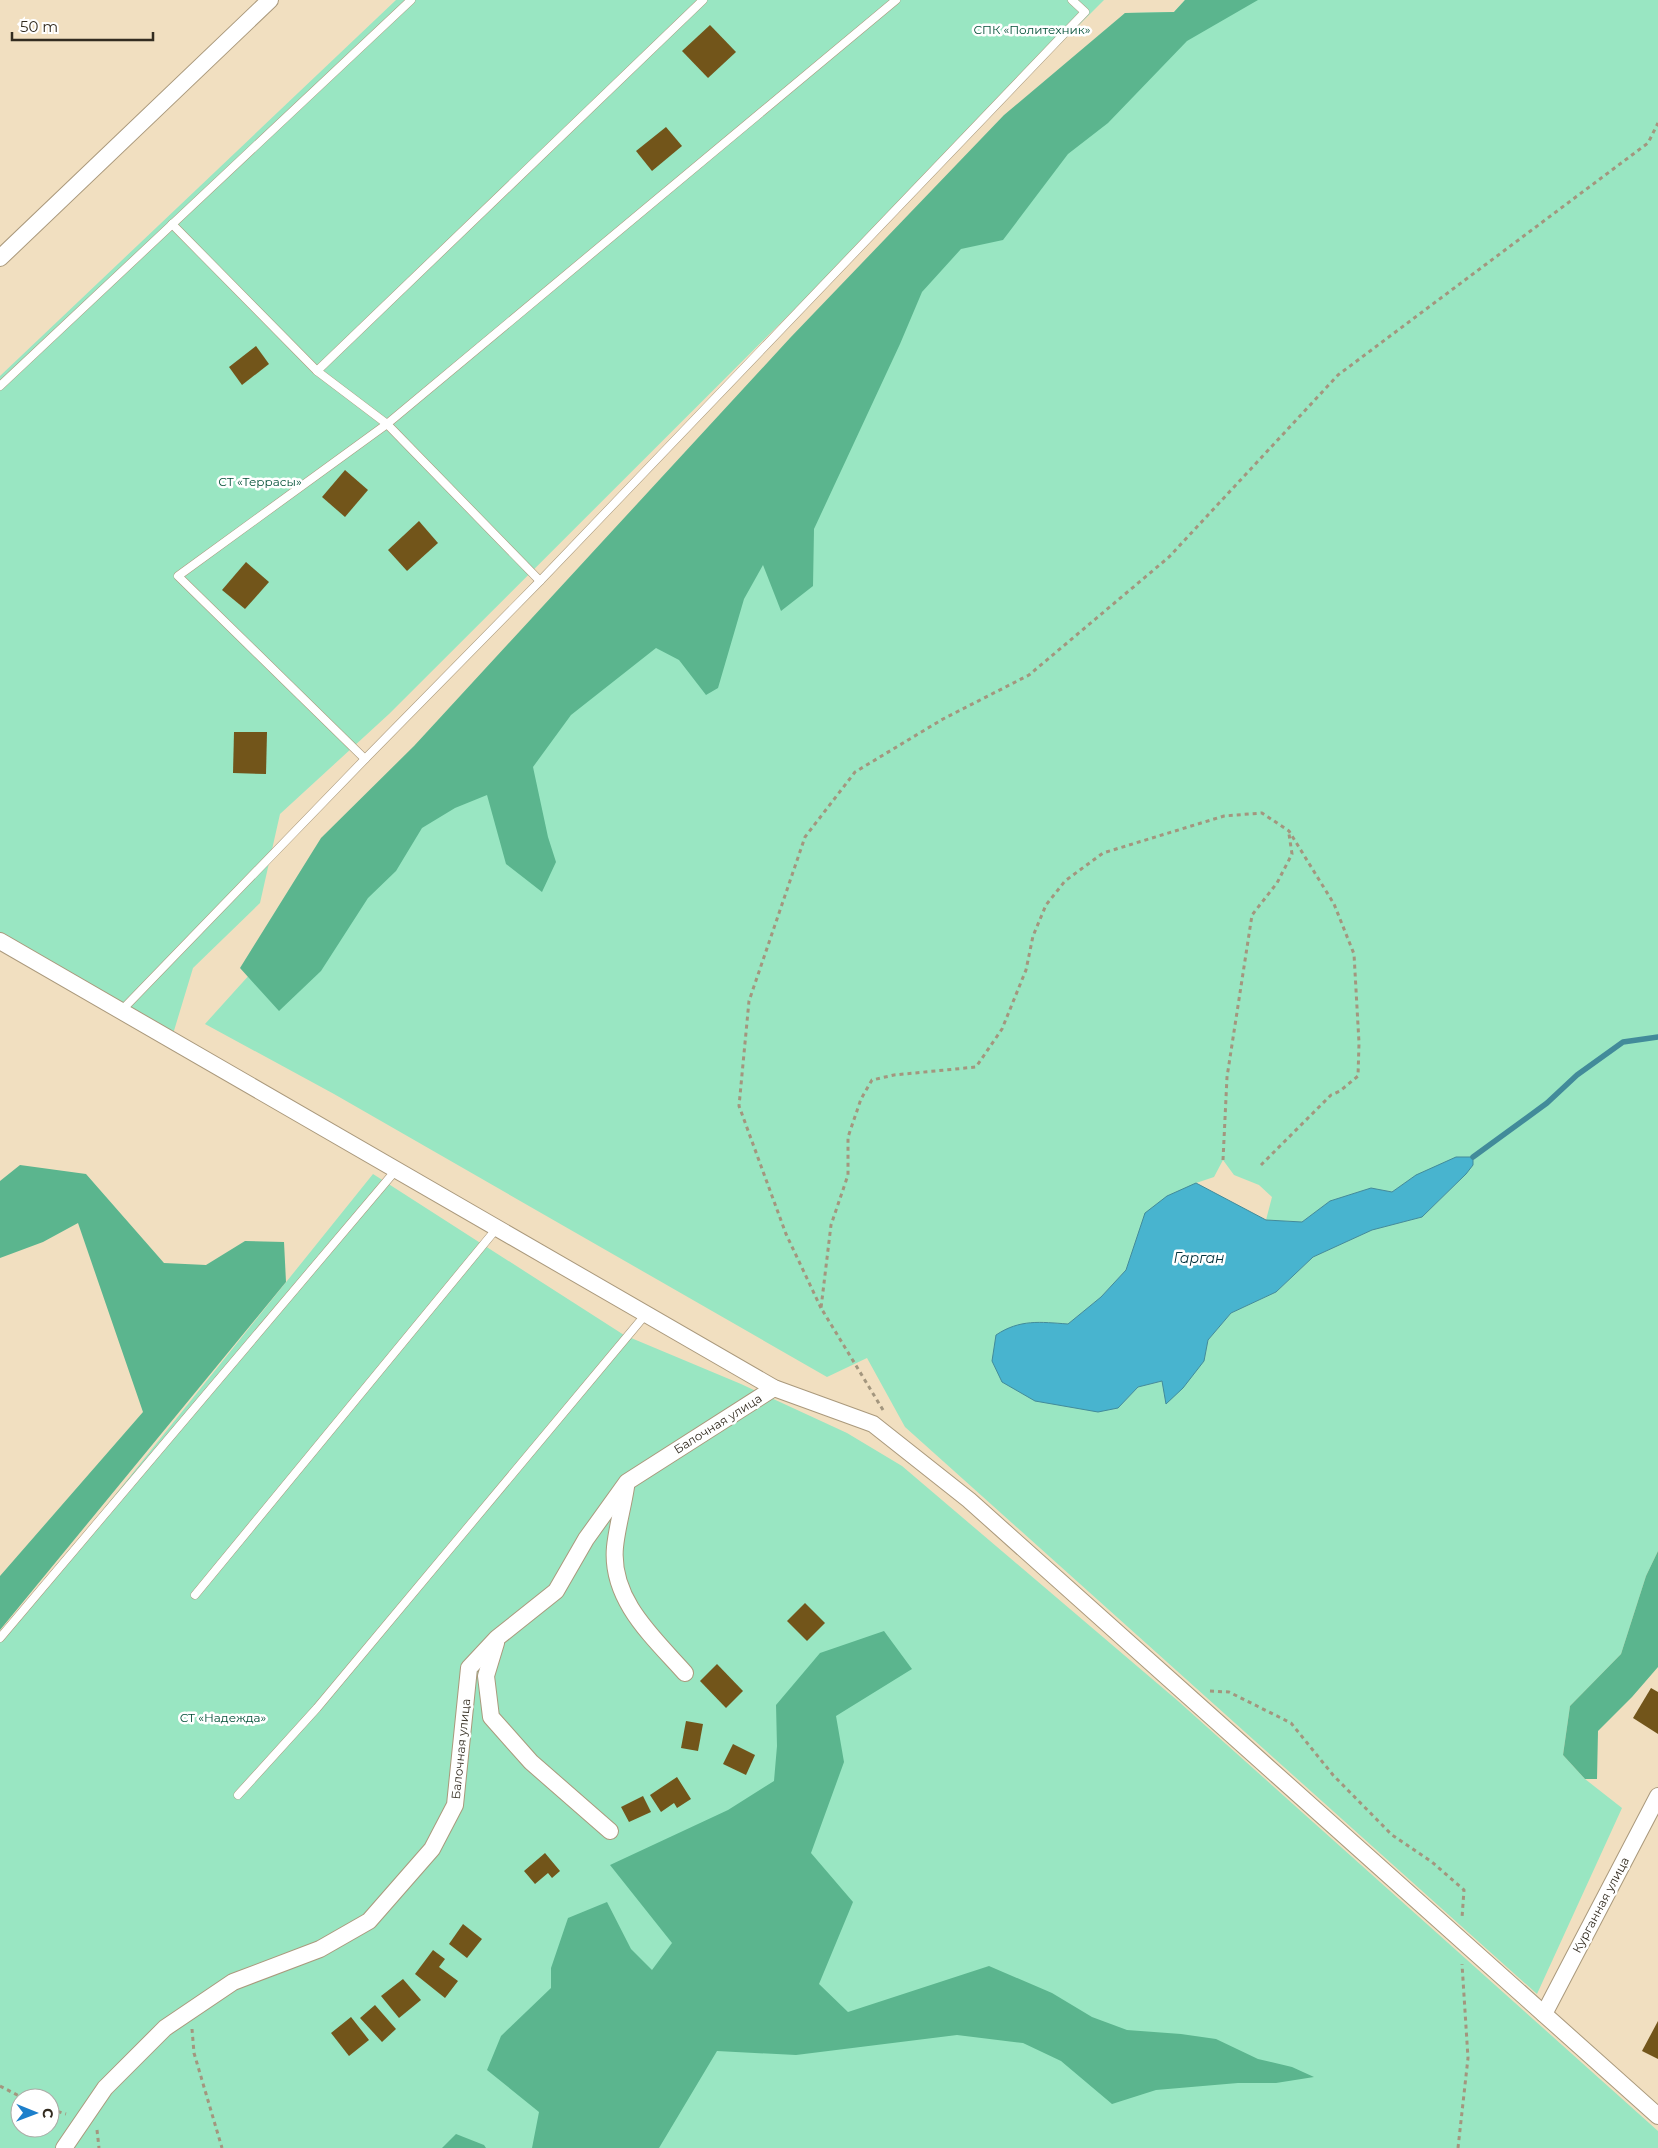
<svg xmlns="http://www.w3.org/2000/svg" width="1658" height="2148" font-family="Montserrat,sans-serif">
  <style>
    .green { fill: #99e6c2; fill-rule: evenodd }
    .forest { fill: #5bb58e }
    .water { fill: #48b4cf; stroke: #428b9a }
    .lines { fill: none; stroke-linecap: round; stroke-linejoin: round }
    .stream { stroke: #428b9a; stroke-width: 5.5 }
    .building { fill: #72551a }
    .lane-casing { stroke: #aa997c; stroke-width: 9 }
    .street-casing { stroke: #aa997c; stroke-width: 18 }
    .path { stroke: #a3967e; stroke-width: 3; stroke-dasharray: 4 4; stroke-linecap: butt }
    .lane { stroke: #fff; stroke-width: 8 }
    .street { stroke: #fff; stroke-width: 16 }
    .labels { text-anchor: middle; stroke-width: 5; stroke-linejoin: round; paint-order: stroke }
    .park-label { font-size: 12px; fill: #014f36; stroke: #fff }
    .street-label { font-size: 12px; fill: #332c20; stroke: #fff }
    .water-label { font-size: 14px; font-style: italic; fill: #00323d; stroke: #fff }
  </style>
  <rect width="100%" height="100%" fill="#f1dfc0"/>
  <g class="green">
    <path d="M396 0H1104L389 714 280 814 260 903 193 968 173 1034 0 939V376Z"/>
    <path d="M1185 0H1658V1551L1646 1576 1621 1654 1570 1706 1563 1755 1585 1779 1622 1808 1537 1994 905 1427 867 1358 827 1377 334 1094 205 1024 951 196 1125 13 1174 12ZM1223 1160 1234 1175 1259 1185 1272 1197 1266 1220 1302 1222 1330 1201 1371 1188 1392 1192 1416 1175 1466 1174 1422 1217 1372 1230 1313 1257 1276 1292 1231 1313 1208 1340 1204 1361 1166 1403 1163 1381 1138 1387 1118 1408 1039 1322 1068 1324 1101 1297 1126 1270 1146 1213 1196 1183 1214 1177Z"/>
    <path d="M373 1174 624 1335 741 1384 847 1433 902 1466 1178 1701 1658 2131V2148H0V1638ZM20 2098H50V2128H20Z"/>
  </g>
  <g class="forest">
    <path d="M1185 0H1258L1187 41 1108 123 1068 154 1003 240 961 249 922 292 900 344 814 529 813 586 781 611 763 565 744 599 718 688 706 695 679 660 656 648 571 715 533 767 548 837 556 862 542 892 506 864 487 795 455 808 422 828 396 871 368 898 321 971 279 1011 240 968 321 838 414 746 790 338 1004 115 1125 13 1174 12Z"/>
    <path d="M20 1165 86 1174 164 1263 206 1265 245 1241 284 1242 286 1282 0 1630V1576L143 1412 78 1223 43 1242 0 1258V1181Z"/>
    <path d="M1658 1551V1667L1632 1697 1598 1731 1597 1779H1585L1563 1755 1570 1706 1621 1654 1646 1576Z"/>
    <path d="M884 1631 912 1669 836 1716 844 1762 811 1853 853 1902 819 1984 848 2012 989 1966 1052 1993 1092 2017 1127 2030 1181 2034 1216 2039 1258 2059 1292 2067 1314 2077 1276 2083H1238L1156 2090 1112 2104 1061 2061 1023 2043 957 2035 796 2055 717 2051 659 2148H532L539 2112 487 2070 501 2036 551 1988V1968L568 1918 607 1902 631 1949 652 1970 672 1943 610 1865 728 1810 774 1781 777 1746 776 1705 820 1653Z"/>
    <path d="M456 2134 484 2145 486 2148H442Z"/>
  </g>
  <path class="water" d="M1456 1157H1473V1165L1466 1174 1422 1217 1372 1230 1313 1257 1276 1292 1231 1313 1208 1340 1204 1361 1183 1388 1166 1404 1162 1381 1138 1387 1118 1408 1098 1412 1035 1401 1002 1382 992 1361 996 1335C1020 1319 1040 1322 1068 1324L1101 1297 1126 1270 1145 1213 1167 1196 1196 1183 1266 1220 1302 1222 1330 1201 1371 1188 1392 1192 1416 1175Z"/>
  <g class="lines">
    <path class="stream" d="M1473 1157 1547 1103 1577 1075 1623 1042 1658 1037"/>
  </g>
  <g class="building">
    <path d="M710 25 736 52 708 78 682 51Z"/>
    <path d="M666 127 682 146 652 171 636 151Z"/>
    <path d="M256 346 269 364 242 385 229 367Z"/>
    <path d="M345 470 368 490 345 517 322 497Z"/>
    <path d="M419 521 438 543 407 571 388 550Z"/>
    <path d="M246 562 269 582 245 609 222 590Z"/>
    <path d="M234 732H267L266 774 233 773Z"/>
    <path d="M805 1603 825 1623 807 1641 787 1621Z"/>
    <path d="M717 1664 743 1691 726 1708 700 1681Z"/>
    <path d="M1651 1688 1658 1692V1734L1633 1718Z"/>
    <path d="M686 1721 703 1724 698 1751 681 1748Z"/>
    <path d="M733 1744 755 1755 746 1775 723 1764Z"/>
    <path d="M677 1777 691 1799 677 1808 674 1803 661 1812 650 1795Z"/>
    <path d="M643 1796 651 1812 629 1822 621 1807Z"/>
    <path d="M545 1853 560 1871 552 1878 548 1873 535 1884 524 1871Z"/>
    <path d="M463 1924 482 1939 467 1958 449 1944Z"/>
    <path d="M433 1950 445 1959 439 1967 458 1981 445 1998 415 1974Z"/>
    <path d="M403 1979 421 2000 399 2018 381 1996Z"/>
    <path d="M375 2005 396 2029 382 2042 360 2018Z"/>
    <path d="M351 2017 369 2040 349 2056 331 2033Z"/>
    <path d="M1658 2021V2059L1642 2051Z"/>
  </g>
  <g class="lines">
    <defs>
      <g id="lane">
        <path d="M172 224 317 371 387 424 540 581"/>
        <path d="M317 371 703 0"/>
        <path d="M0 386 411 0"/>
        <path d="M365 759 178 576 387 424 896 0"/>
        <path d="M121 1011 365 759 540 581 1085 12 1072 0"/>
        <path d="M195 1595 497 1228"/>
        <path d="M0 1638 396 1170"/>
        <path d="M238 1795 317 1708 646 1314"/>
      </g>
      <g id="street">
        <path d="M0 258 270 0"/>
        <path d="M0 941 774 1388 873 1424 969 1500 1658 2116"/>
        <path d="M626 1487C623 1507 617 1527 615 1547 610 1600 654 1638 685 1673"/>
        <path d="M496 1643 486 1676 491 1717 531 1762 610 1831"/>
        <path d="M1544 2014 1658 1796"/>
        <path d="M64 2148 105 2088 165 2028 233 1982 320 1949 369 1921 432 1849 455 1805 469 1668 497 1638 556 1591 586 1539 627 1482 774 1388"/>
      </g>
    </defs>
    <use href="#lane" class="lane-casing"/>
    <use href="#street" class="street-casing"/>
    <g class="path">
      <path d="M1223 1160 1227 1077 1252 915 1277 883 1292 854 1289 834"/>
      <path d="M821 1308 786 1234 739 1106 749 1001 805 837 855 772 943 719 1029 675 1169 557 1338 375 1648 143 1658 123"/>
      <path d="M883 1410 821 1308 831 1225 848 1175V1137L861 1099 872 1080 894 1075 976 1067 1002 1029 1026 970 1033 936 1046 905 1065 881 1103 853 1224 816 1262 813 1289 831 1334 904 1354 954 1359 1043 1358 1076 1340 1091 1331 1095 1261 1165"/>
      <path d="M1210 1691 1229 1692 1291 1723 1333 1775 1392 1835 1432 1862 1464 1890 1462 1918"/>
      <path d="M192 2029 194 2053 222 2148"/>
      <path d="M0 2086 23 2098"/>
      <path d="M50 2109 66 2114"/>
      <path d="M97 2130 99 2148"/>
      <path d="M1458 2148 1468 2058 1462 1964"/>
    </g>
    <use href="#lane" class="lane"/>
    <use href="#street" class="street"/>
  </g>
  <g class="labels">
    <g class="park-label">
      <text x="1032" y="34">СПК «Политехник»</text>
      <text x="260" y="486">СТ «Террасы»</text>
      <text x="223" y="1722">СТ «Надежда»</text>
    </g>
    <g class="street-label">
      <text transform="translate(718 1424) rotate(-32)" y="4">Балочная улица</text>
      <text transform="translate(461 1749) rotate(-84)" y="4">Балочная улица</text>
      <text transform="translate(1601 1905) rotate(-62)" y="4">Курганная улица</text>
    </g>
    <g class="water-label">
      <text x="1199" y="1263">Гарган</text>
    </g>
  </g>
  <g transform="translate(35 2113) rotate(91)"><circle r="24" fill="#ffffff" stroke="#adaba6"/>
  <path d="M0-4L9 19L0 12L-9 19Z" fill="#1d7fcb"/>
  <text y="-8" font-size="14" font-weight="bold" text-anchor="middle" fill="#332c20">С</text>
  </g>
  <path d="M12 32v8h141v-8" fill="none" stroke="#332c20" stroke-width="2.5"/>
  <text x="20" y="32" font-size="15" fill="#332c20" stroke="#ffffff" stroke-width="4" paint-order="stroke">50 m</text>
</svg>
